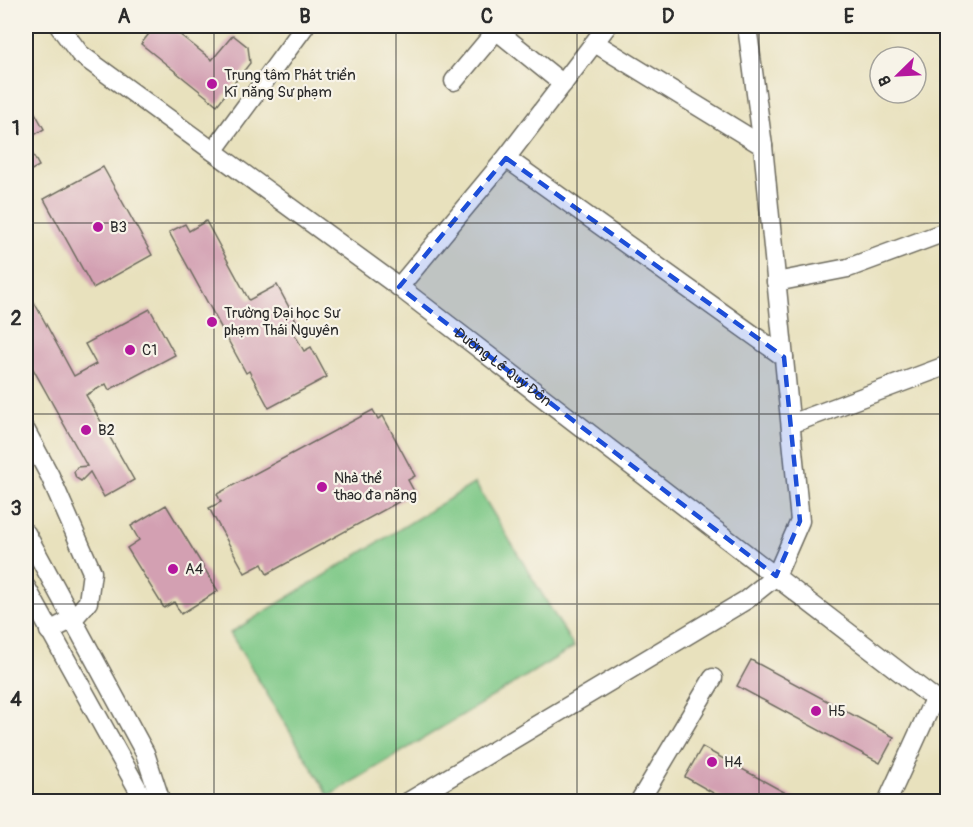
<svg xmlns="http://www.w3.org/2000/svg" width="973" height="827" font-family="Pangolin,sans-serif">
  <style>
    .green { fill: #7bc785; stroke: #537958; stroke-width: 1.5 }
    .building { fill: #d3a0b2 }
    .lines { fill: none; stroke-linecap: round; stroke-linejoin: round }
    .minor-casing { stroke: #6d6b5e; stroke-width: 21 }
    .minor { stroke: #fff; stroke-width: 18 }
    .marked { fill: #1d4ed8; fill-opacity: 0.2; stroke: #1d4ed8; stroke-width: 4.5; stroke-dasharray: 12 8; stroke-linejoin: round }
    .grid { fill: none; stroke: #2b2b2b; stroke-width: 1.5; stroke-opacity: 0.55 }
    .poi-dot { fill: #b5179e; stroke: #f7f3e8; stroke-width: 2 }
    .labels { text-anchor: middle; stroke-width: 4.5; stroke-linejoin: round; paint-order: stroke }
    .poi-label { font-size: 15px; fill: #2b2b2b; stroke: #f7f3e8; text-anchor: start }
    .street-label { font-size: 15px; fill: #2b2b2b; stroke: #f7f3e8 }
    .neatline { fill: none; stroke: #2b2b2b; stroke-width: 2 }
    .grid-label { font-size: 20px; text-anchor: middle; font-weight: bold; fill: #2b2b2b }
  </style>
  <rect width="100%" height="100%" fill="#f7f3e8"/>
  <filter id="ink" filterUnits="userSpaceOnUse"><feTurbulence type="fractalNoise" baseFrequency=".0167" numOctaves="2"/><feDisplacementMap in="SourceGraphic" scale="12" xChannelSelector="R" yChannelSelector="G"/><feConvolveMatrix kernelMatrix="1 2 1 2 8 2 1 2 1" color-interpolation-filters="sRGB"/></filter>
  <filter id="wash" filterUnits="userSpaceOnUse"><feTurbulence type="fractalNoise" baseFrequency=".008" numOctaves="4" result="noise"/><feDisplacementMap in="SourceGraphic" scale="24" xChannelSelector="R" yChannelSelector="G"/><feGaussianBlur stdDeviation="1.35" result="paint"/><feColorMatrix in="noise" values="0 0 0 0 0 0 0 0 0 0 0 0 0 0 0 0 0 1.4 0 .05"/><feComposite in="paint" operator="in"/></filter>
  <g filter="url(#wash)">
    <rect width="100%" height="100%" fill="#e8e1bd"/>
    <path class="green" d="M475 483 574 647 329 796 230 633Z"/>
    <g id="blocks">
      <g class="building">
        <path d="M155 26H169L212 60 233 35 248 47 250 63 217 105 141 44Z"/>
        <path d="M29 102 44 129 26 140V104Z"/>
        <path d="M26 142 39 166 26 173Z"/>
        <path d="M103 167 152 255 93 288 44 199Z"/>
        <path d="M206 221 249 300 277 285 298 324 291 328 304 351 311 347 327 377 269 408 249 371 246 373 169 232 185 224 189 231Z"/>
        <path d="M34 302 74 376 96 364 85 344 150 309 175 355 109 390 106 384 86 395 134 480 104 497 90 472 81 481 76 478 74 472 77 467 87 466 26 356V307Z"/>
        <path d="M373 410 378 419 383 416 415 476 408 480 415 493 267 574 262 564 245 573 209 508 221 502 217 494Z"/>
        <path d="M166 505 218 591 181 614 174 602 164 608 127 548 139 540 131 526Z"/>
        <path d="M751 660 894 737 880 763 737 686Z"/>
        <path d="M702 747 802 802H729L685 777Z"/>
      </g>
    </g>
  </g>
  <g filter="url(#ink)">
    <use href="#blocks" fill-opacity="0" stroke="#6d6b5e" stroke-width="1.5"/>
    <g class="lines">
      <defs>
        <g id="minor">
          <path id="s1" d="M59 26 80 54 399 287 948 709"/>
          <path d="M947 26H948"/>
          <path d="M496 30 563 84"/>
          <path d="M595 43 763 146"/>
          <path d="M454 81 500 26"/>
          <path d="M213 151 305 26"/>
          <path d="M506 158 784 357"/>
          <path d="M776 282 848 268 948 231"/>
          <path d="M399 287 506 158 607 26"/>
          <path d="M791 424 948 365"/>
          <path d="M26 431 50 476 92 572 88 602 73 619 49 631"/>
          <path d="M26 533 145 753 161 802"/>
          <path d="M26 587 145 802"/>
          <path d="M408 802 746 600 776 576 800 521 763 146 747 26"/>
          <path d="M639 802 713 678"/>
          <path d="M887 802 934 699"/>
        </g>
      </defs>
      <use href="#minor" class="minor-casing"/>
      <use href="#minor" class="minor"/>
    </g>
  </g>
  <path class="marked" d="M506 158 784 357 800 521 776 576 399 287Z"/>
  <path class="grid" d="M214 26V802M396 26V802M577 26V802M759 26V802M26 223H948M26 414H948M26 604H948"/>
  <g class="poi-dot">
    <circle cx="212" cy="84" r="6"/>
    <circle cx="98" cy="227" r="6"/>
    <circle cx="212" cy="322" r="6"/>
    <circle cx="130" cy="350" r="6"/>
    <circle cx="86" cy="430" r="6"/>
    <circle cx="322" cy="487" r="6"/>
    <circle cx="173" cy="569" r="6"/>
    <circle cx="816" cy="711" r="6"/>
    <circle cx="712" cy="762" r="6"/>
  </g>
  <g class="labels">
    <g class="poi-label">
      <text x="224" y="80">Trung tâm Phát triển<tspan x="224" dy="17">Kĩ năng Sư phạm</tspan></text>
      <text x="110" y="232">B3</text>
      <text x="224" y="318">Trường Đại học Sư<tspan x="224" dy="17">phạm Thái Nguyên</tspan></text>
      <text x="142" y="355">C1</text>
      <text x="98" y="435">B2</text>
      <text x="334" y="483">Nhà thể<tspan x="334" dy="17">thao đa năng</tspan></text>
      <text x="185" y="574">A4</text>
      <text x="828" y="716">H5</text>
      <text x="724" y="767">H4</text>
    </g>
    <g class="street-label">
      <text dy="5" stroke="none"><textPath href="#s1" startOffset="561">Đường Lê Quý Đôn</textPath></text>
    </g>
  </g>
  <rect width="973" height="827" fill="none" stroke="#f7f3e8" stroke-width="66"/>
  <g transform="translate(898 75) rotate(246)"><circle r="28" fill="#f7f3e8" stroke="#a5a39c" stroke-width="1.5"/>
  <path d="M0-4.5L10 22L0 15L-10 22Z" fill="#b5179e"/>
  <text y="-9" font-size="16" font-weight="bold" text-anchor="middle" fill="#2b2b2b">B</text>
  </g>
  <rect x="33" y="33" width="907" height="761" class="neatline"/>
  <g class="grid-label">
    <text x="124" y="23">A</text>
    <text x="305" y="23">B</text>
    <text x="487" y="23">C</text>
    <text x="668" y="23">D</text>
    <text x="849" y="23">E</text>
    <text x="16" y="135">1</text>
    <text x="16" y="325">2</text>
    <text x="16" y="515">3</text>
    <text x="16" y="706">4</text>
  </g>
</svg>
